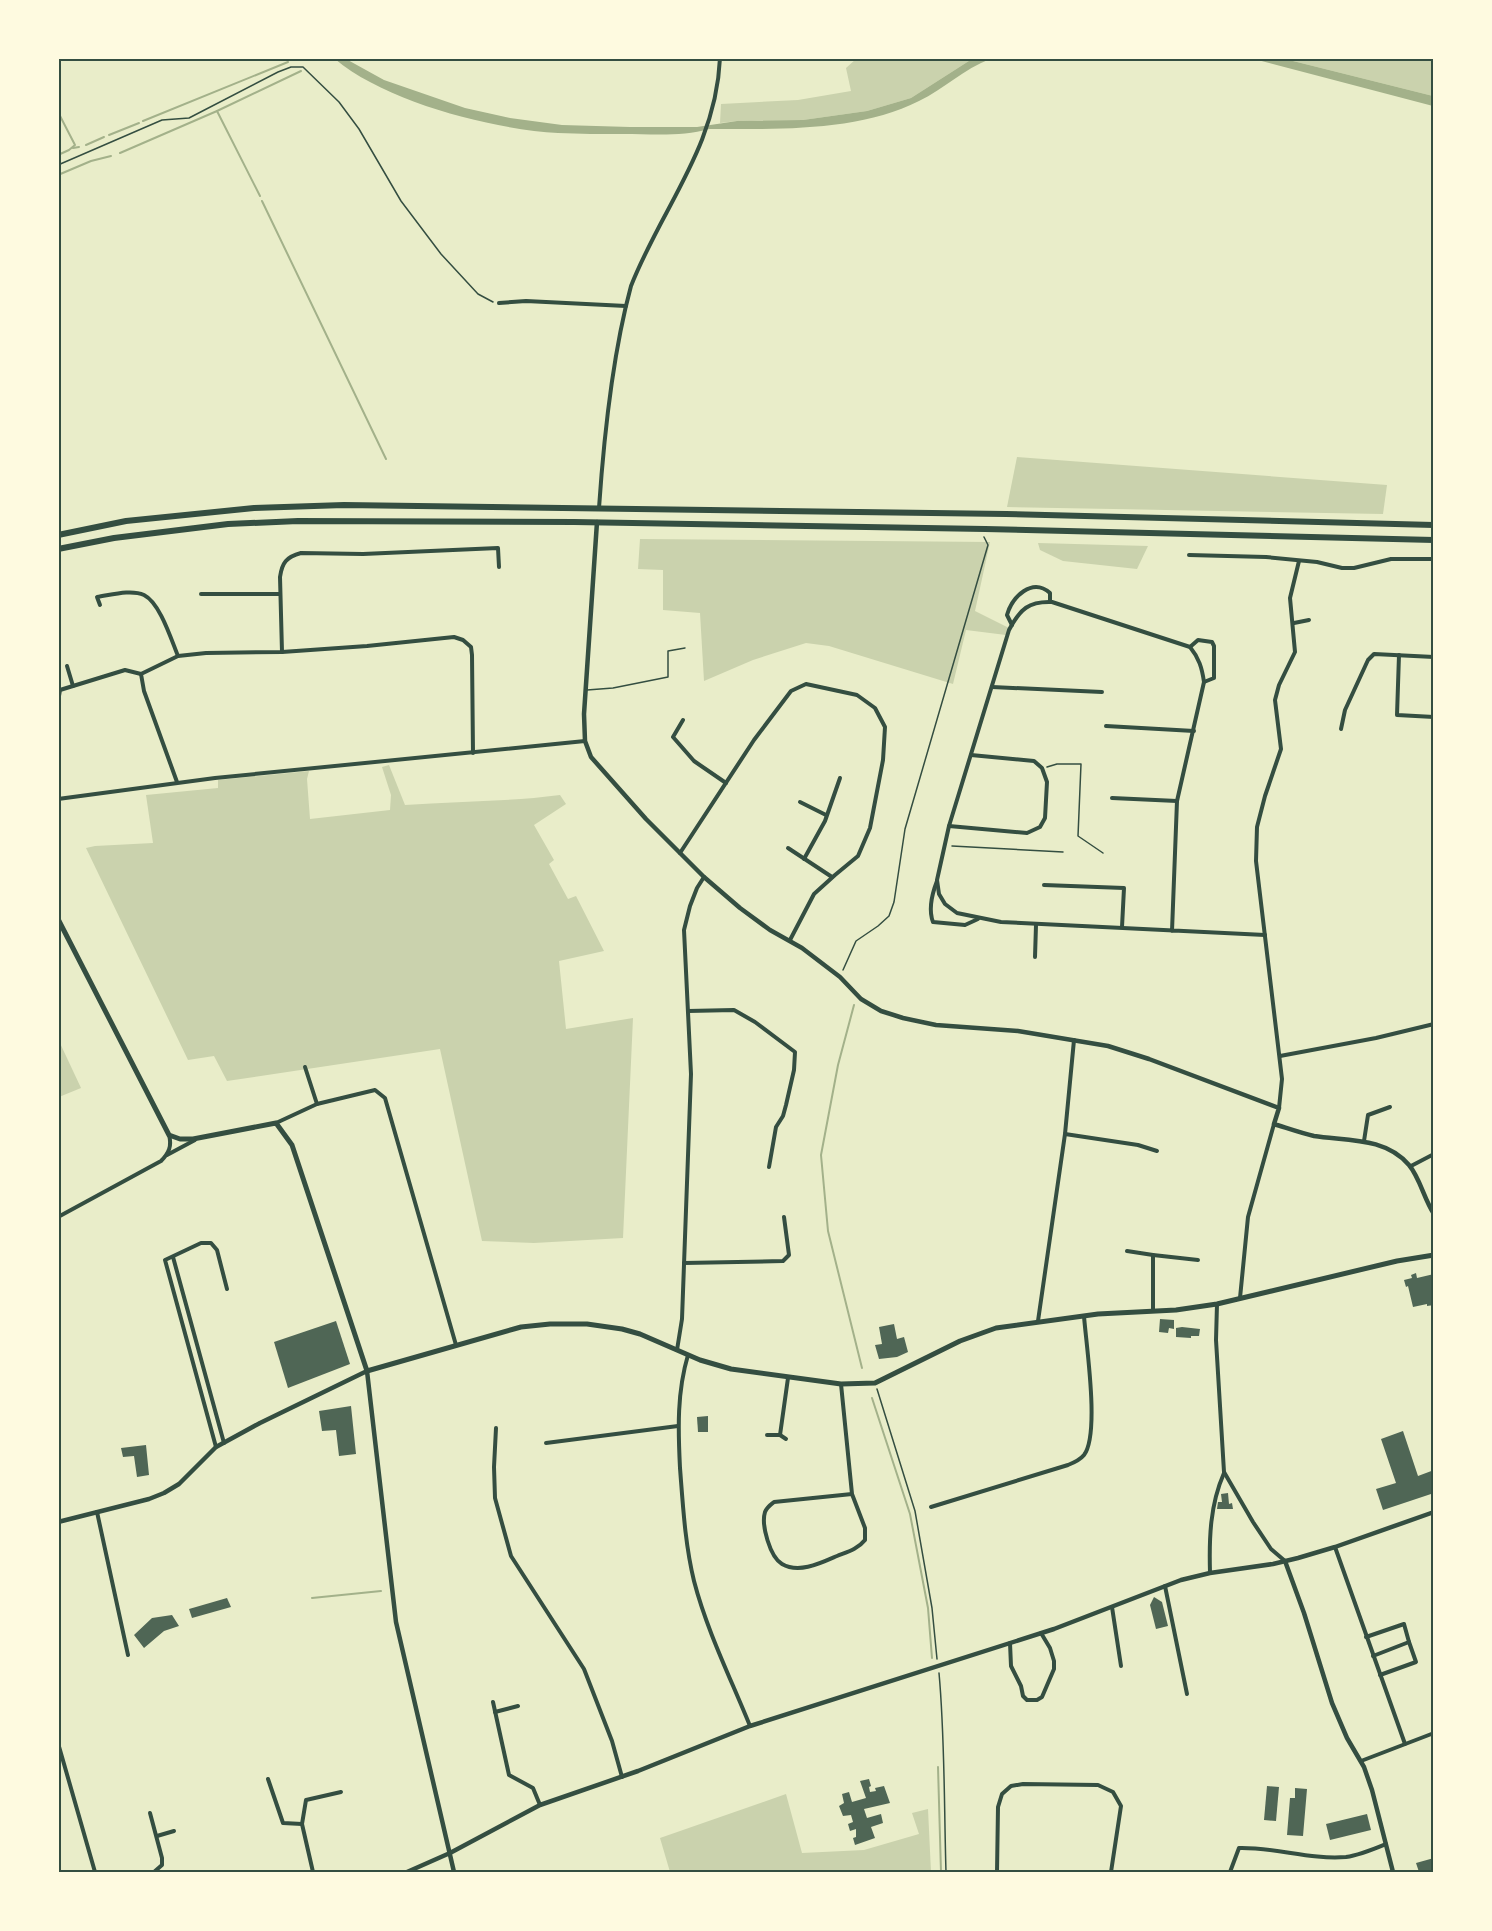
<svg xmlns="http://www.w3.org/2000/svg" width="1492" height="1931" font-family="Signika,sans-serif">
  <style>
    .green { fill: #cad2ad }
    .water { fill: #a3b18a }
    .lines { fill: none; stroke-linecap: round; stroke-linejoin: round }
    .stream { stroke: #a3b18a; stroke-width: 2 }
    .building { fill: #4f6655 }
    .path { stroke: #344e41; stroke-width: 1.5 }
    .service { stroke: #344e41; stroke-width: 1.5 }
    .minor { stroke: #344e41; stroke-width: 4 }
    .tertiary { stroke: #344e41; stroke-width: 4.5 }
    .secondary { stroke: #344e41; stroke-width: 5 }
    .trunk { stroke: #344e41; stroke-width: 6 }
    .neatline { fill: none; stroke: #344e41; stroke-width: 2 }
  </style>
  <rect width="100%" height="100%" fill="#e9edc9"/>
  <g class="green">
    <path d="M856 59H972L911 98 867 111 803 120 737 121 720 123 721 104 798 100 851 91 846 68Z"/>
    <path d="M1285 59H1433V96Z"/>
    <path d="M1017 457 1387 485 1383 514 1007 507Z"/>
    <path d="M640 539 990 542 975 611 1011 629 1006 635 966 630 953 684 829 646 806 643 753 660 704 681 700 613 663 610V570L638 569Z"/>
    <path d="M1038 543 1148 546 1137 569 1063 561 1040 550Z"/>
    <path d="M389 765 405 805C457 801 507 802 560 795L566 804 534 825 554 860 549 864 568 899 576 896 604 951 559 961 566 1029 633 1018 623 1238 534 1243 482 1241 440 1049 227 1081 214 1056 188 1060 86 848 95 846 153 843 146 795 218 788V780L309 771 307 779 310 819 390 810 391 795 382 767Z"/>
    <path d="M59 1041 81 1088 59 1097H58Z"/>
    <path d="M786 1794 802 1853 864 1850 919 1834 912 1813 928 1809 931 1872H670L660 1838Z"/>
  </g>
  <g class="water">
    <path d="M335 59H346L384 80 465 108 510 118 562 125 630 127H697L737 121 803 120 867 111 911 98 972 59H990C964 69 944 89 919 101 859 132 775 129 709 129 682 137 651 134 623 134 601 134 580 134 558 133 491 129 386 102 335 59Z"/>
    <path d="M1254 59H1285L1433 96V106Z"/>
  </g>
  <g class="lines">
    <g class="stream">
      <path d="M217 111 260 196"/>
      <path d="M58 112 75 145 69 150 58 155"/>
      <path d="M143 121 288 62"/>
      <path d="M109 135 139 123"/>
      <path d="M86 145 104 137"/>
      <path d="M73 148 79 147"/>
      <path d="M120 153 217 111 301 71"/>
      <path d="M58 175 91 161 111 156"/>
      <path d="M262 201 386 459"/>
      <path d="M58 308 59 309"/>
      <path d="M854 1005 838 1065 821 1155 828 1231 862 1368"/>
      <path d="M872 1398 910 1514 928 1608 932 1658"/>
      <path d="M312 1598 381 1591"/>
      <path d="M938 1767 941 1872"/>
    </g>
  </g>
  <g class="building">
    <path d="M1416 1273 1417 1278 1434 1274V1305L1427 1306V1304L1413 1307 1408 1286 1406 1287 1404 1280 1412 1278 1411 1275Z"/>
    <path d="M1160 1319 1174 1320V1329L1169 1328 1168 1333 1159 1332Z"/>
    <path d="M336 1321 350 1364 288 1388 274 1342Z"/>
    <path d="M894 1324 897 1339 904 1337 908 1352 897 1357 879 1359 875 1345 882 1344 879 1327Z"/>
    <path d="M1182 1327 1200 1329 1199 1336H1191V1338L1176 1337V1328Z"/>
    <path d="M351 1406 356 1454 339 1456 336 1430 322 1431 319 1411Z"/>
    <path d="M708 1416V1432H698L697 1417Z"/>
    <path d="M1403 1431 1418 1476 1434 1470V1493L1383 1510 1376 1489 1396 1483 1381 1439Z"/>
    <path d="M146 1445 149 1475 137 1477 134 1456 123 1457 121 1448Z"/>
    <path d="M1228 1493 1229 1504 1232 1503 1233 1509H1217L1218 1502H1222L1221 1494Z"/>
    <path d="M1154 1597 1162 1602 1168 1626 1156 1629 1150 1605Z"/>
    <path d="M227 1598 231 1607 192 1618 189 1609Z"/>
    <path d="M172 1615 179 1626 164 1631 144 1648 134 1635 152 1618Z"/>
    <path d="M869 1779 871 1786 869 1787 870 1792 876 1791 875 1788 884 1786 890 1803 864 1809 867 1818 881 1814 883 1823 871 1827 875 1838 855 1845 853 1838 856 1837V1829L850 1831 848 1824 853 1822 851 1815 843 1816 839 1806 844 1803 842 1794 849 1792 852 1802 866 1798 860 1781Z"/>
    <path d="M1267 1786 1279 1787 1276 1821 1264 1820Z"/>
    <path d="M1295 1788 1307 1789 1303 1836 1287 1835 1290 1798H1295Z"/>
    <path d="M1367 1814 1371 1830 1330 1840 1326 1824Z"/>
    <path d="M1434 1858V1872H1419L1416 1863Z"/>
  </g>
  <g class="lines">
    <g class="path">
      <path d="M58 165 162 120 189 118 278 72 291 67H303L339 102 359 129 401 201 441 254 478 294 493 302"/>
      <path d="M1047 767 1057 764H1081L1078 836 1103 853"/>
      <path d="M952 846 1063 852"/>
      <path d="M843 970 856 941 878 926 889 916 894 902 905 829 988 545 984 537"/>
      <path d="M877 1389 915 1511 932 1608 937 1659"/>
      <path d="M939 1673C945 1738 944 1806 946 1872"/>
    </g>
    <path class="service" d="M587 690 613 688 668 677V651L685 648"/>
    <g class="minor">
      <path d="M499 303 526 301 626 306"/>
      <path d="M599 508C604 435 612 356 631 286 662 207 716 148 720 58"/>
      <path d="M1189 555 1266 557 1317 562 1342 568H1354L1391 559H1434"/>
      <path d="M201 594H279"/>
      <path d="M100 605 97 597C111 595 131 589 144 595 160 603 171 639 178 656"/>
      <path d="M1294 623 1309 620"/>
      <path d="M1012 625 1007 615C1012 597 1032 577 1050 593V602"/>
      <path d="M1190 647 1198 640 1212 642 1214 646V678L1204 682"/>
      <path d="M282 652 280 577C282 563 286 557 301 553L363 554 498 548 499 567"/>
      <path d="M1399 655 1397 715 1434 717"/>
      <path d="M67 666 73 686"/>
      <path d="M992 687 1102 692"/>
      <path d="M59 696 60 690 125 670 141 674"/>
      <path d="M683 720 673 737 694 761 726 783"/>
      <path d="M1106 726 1194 731"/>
      <path d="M1341 729 1345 710 1368 660 1374 654 1434 657"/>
      <path d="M177 782 144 691 141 674 178 656 206 653 282 652 367 646 454 637 463 640 471 647 472 655 473 753"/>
      <path d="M1112 798 1177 801"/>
      <path d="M58 799 215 778 585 741"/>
      <path d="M800 802 826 815"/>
      <path d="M949 826 1027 833 1040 827 1045 818 1047 782 1042 768 1034 761 971 755"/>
      <path d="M788 848 832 877"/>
      <path d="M680 853 754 740 791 691 806 684 857 695 875 708 885 727 883 760 870 828 858 856 835 875 814 894 790 940"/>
      <path d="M804 859 825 821 840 778"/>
      <path d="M937 881C932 894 928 909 933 922L965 925 978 919"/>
      <path d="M1044 885 1124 888 1122 927"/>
      <path d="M1172 931 1177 801 1204 682C1202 668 1199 658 1190 647L1052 602C1029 601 1020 609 1009 630L949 826 937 880 939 894 945 904 957 913 1001 922 1265 935"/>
      <path d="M1035 957 1036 925"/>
      <path d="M688 1011 734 1010 755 1022 795 1052 794 1070 786 1105 783 1116 776 1127 769 1167"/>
      <path d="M1280 1056 1376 1038 1434 1024"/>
      <path d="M305 1067 317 1104"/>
      <path d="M1279 1108 1282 1079 1256 861 1257 827 1265 796 1281 749 1275 700 1279 685 1295 652 1290 598 1299 561"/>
      <path d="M276 1123 317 1104 375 1090 385 1098 456 1345"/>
      <path d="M1065 1134 1138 1145 1157 1151"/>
      <path d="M1364 1141 1368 1115 1390 1107"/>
      <path d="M167 1155 195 1140"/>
      <path d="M1411 1166 1434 1154"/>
      <path d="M58 1217 161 1161C169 1153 172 1146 169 1135"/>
      <path d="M1127 1251 1153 1255V1311"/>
      <path d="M1153 1255 1198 1260"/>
      <path d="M173 1257 224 1443"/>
      <path d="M684 1263 783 1261 789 1255 784 1217"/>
      <path d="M1240 1298 1248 1217 1274 1124"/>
      <path d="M1217 1304 1216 1340 1224 1472 1253 1522 1271 1549 1285 1561"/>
      <path d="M1038 1321 1065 1134 1074 1040"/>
      <path d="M677 1350 682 1319 691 1074 684 930 690 906 697 888 704 877"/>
      <path d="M688 1355C677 1392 678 1429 680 1468 683 1506 685 1544 694 1581 707 1631 731 1679 750 1726"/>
      <path d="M841 1384 852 1494 865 1528V1540C858 1549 847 1552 837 1556 821 1563 799 1574 782 1564 770 1557 761 1525 765 1512 767 1507 770 1505 774 1502L852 1494"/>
      <path d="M496 1428 494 1467 495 1498 511 1556 584 1669 612 1741 622 1777"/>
      <path d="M767 1435H780L786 1439"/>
      <path d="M780 1435 788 1378"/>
      <path d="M546 1443 678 1426"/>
      <path d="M216 1447 165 1260 201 1243H211L217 1250 227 1289"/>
      <path d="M931 1507 1068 1465C1073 1463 1080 1460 1084 1455 1100 1434 1086 1344 1084 1316"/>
      <path d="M97 1512 128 1655"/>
      <path d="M1335 1547 1405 1744"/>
      <path d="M1210 1573C1209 1538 1210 1505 1224 1473"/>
      <path d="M1165 1586 1187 1694"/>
      <path d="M1112 1607 1121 1666"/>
      <path d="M1366 1637 1404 1624 1409 1642 1373 1656"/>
      <path d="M1010 1643 1011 1666 1021 1686 1023 1696 1027 1700H1037L1042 1697 1054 1669V1661L1050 1648 1041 1633"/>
      <path d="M1380 1675 1416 1662 1409 1642"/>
      <path d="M493 1702 509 1775 533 1788 540 1805"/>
      <path d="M495 1712 518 1706"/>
      <path d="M58 1743 95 1872"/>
      <path d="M1361 1761 1434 1733"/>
      <path d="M268 1779 283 1823 302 1824"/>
      <path d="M150 1813 162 1858V1865L154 1872"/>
      <path d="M157 1836 174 1831"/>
      <path d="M313 1872 302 1824 306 1800 341 1792"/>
      <path d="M997 1872 998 1807 1002 1794 1011 1786 1023 1784 1098 1785 1113 1792 1121 1806 1111 1872"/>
      <path d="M1230 1872 1239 1848C1275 1847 1310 1860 1346 1857 1360 1855 1374 1849 1386 1844"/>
    </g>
    <g class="tertiary">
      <path d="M597 522 584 714 585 741 591 757 646 819 704 877 740 908 770 930 802 948 840 977 861 999 881 1011 903 1018 936 1025 1018 1031 1108 1046 1149 1059 1279 1108 1274 1124C1287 1128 1301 1133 1314 1136 1347 1141 1385 1137 1409 1165 1420 1178 1424 1199 1434 1214"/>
      <path d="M58 1522 149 1499 164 1493 179 1484 216 1447 260 1423 367 1371 396 1622 454 1872"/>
      <path d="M1285 1561 1304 1613 1332 1703 1347 1738 1364 1767 1372 1790 1393 1872"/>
      <path d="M407 1872 450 1853 540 1805 638 1771 750 1726 1054 1629 1181 1580 1210 1573 1273 1564 1298 1558 1335 1547 1434 1512"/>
    </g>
    <path class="secondary" d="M58 919 169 1135 180 1139H193L276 1123 292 1145 367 1371 521 1327 550 1324H587L622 1329 640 1334 700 1360 731 1369 841 1384 875 1383 960 1341 996 1328 1098 1314 1176 1310 1217 1304 1397 1261 1434 1255"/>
    <g class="trunk">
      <path d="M58 535 126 521 254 508 344 505 1006 514 1434 525"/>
      <path d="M58 549 114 538 228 524 298 521 574 522 985 529 1434 540"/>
    </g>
  </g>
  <rect width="1492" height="1931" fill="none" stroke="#fefae0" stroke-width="120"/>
  <rect x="60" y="60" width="1372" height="1811" class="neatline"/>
</svg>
